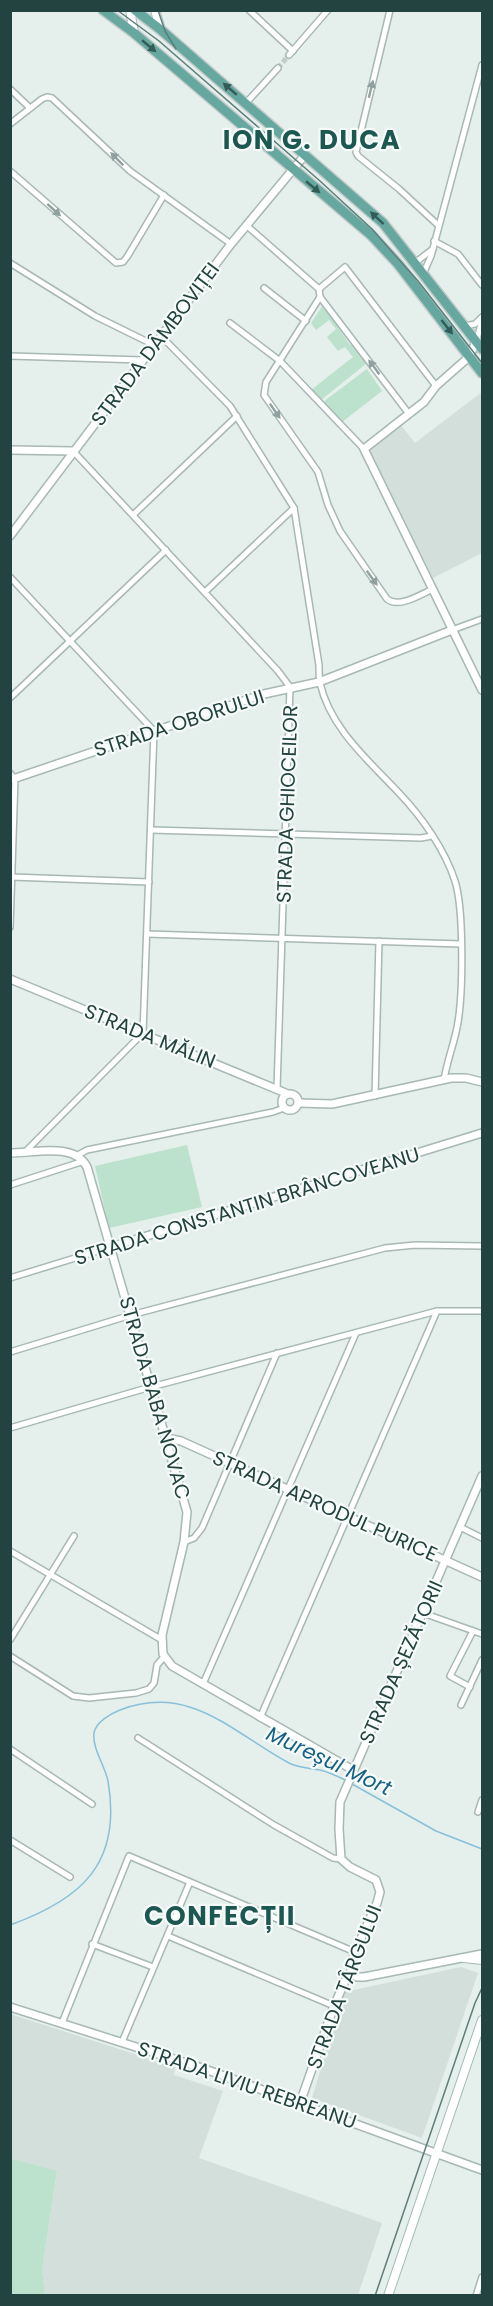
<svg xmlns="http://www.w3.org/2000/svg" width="493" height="2306" font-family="Poppins,sans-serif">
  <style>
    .built { fill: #d2dfdb }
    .green { fill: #bce1cc }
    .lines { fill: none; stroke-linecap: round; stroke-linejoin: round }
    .stream { stroke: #89c0d8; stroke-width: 1.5 }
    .minor-tunnel { stroke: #becdc9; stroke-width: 5; stroke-dasharray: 5 2.5; stroke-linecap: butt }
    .minor-casing { stroke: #a7b8b5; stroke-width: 8 }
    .tertiary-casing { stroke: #a7b8b5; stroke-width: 10 }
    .secondary-casing { stroke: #a2bcb7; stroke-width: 10 }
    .primary-casing { stroke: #c1cac9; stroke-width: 12 }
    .minor { stroke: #fff; stroke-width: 5 }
    .tertiary { stroke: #fff; stroke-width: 7 }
    .secondary { stroke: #fff; stroke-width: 8 }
    .primary { stroke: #66a8a0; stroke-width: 9 }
    .tram { stroke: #5d7e7a; stroke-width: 1.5 }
    .oneway { fill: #335c57 }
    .oneway2 { fill: #90a19f }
    .labels { text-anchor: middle; stroke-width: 4.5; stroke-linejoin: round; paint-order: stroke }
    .street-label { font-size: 20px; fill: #22433f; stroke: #f6fbf9 }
    .water-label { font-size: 21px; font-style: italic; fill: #166284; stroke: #f6fbf9 }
    .district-label { font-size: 26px; font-weight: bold; letter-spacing: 1.5px; fill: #1c5751; stroke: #f6fbf9 }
  </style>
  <rect width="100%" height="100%" fill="#e5efec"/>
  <g class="built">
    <path d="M482 392V553L433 578 369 449 400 424 415 443Z"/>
    <path d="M461 1967 478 1973 422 2138 312 2098 344 1992Z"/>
    <path d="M10 2014 175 2067 174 2075 223 2091 199 2158 382 2223 358 2295H45L42 2269 57 2172 11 2158Z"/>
  </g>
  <g class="green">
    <path d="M323 305 350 345 353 344 367 363 321 400 311 390 353 357 345 347 338 351 327 337 336 329 329 320 316 330 311 323Z"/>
    <path d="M367 369 382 391 342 422 323 402Z"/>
    <path d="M187 1145 202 1207 109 1228 95 1166Z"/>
    <path d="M10 2158 57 2171 42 2269 45 2295H11Z"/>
  </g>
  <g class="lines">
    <g class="stream">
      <path d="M352 1784 436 1831 482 1849"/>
      <path d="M10 1925C83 1899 122 1862 108 1781 105 1766 92 1748 94 1733 96 1722 110 1714 120 1710 190 1683 233 1733 289 1763 299 1768 309 1768 320 1770 329 1772 337 1776 345 1780"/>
    </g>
    <path class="minor-tunnel" d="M278 68 289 55"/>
    <defs>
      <g id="minor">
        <path d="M249 10 293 51"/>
        <path d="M390 10 356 152 358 156 399 189 438 225"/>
        <path d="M289 55 328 10"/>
        <path d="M10 89 30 108"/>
        <path d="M246 103 278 68"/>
        <path d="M10 124 42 99 47 97 52 98 130 171 231 244"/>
        <path d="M10 171 116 263 123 262 127 257 164 195"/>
        <path d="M246 225 319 289 320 297 266 382 264 395 318 472 328 505 340 531 387 599C399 609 421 594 433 589"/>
        <path d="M434 241 458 254 482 285"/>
        <path d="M416 262 433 249"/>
        <path d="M10 263 95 316 154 345"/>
        <path d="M424 272 431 256 482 65"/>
        <path d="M264 288 306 321"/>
        <path d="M319 289 345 267 436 386"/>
        <path d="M320 297 409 414"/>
        <path d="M230 323 280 361 364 449"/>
        <path d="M465 326 475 324 482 317"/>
        <path d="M162 337 230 406 294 508 319 665C319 671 319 677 320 683 330 728 369 761 399 793 422 817 445 850 455 881 464 909 463 992 458 1022 455 1042 447 1060 444 1080"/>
        <path d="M477 340 482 319"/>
        <path d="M10 356 142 360"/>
        <path d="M73 451 278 671 290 687 277 1089"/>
        <path d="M133 515 237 416"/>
        <path d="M10 577 154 731 143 1033 25 1152"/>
        <path d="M205 592 294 508"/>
        <path d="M452 630 482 619"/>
        <path d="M10 698 166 550"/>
        <path d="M10 773 15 779 10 927"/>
        <path d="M151 830 421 838 432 836"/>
        <path d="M12 877 149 882"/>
        <path d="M147 934 461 944"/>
        <path d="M375 1096 379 941"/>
        <path d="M78 1155 87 1150 273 1112 284 1108"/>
        <path d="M10 1185 84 1161"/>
        <path d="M10 1278 111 1247"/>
        <path d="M10 1352 131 1315 385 1248 415 1245 482 1246"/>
        <path d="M10 1428 140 1390 437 1311H482"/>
        <path d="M460 1527 482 1538"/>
        <path d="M184 1542 194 1538 202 1528 277 1353"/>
        <path d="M10 1551 162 1640"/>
        <path d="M423 1613 482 1634"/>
        <path d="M10 1640 74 1536"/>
        <path d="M10 1656 73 1696 89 1698 136 1693 149 1689 154 1683 157 1665 164 1657"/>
        <path d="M203 1684 356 1333"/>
        <path d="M470 1687 450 1676 473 1631"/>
        <path d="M461 1705 482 1660"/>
        <path d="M260 1718 437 1311"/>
        <path d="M138 1738 274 1825 333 1858 341 1859"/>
        <path d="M10 1749 92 1804"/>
        <path d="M478 1812 482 1800"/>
        <path d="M10 1840 70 1877"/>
        <path d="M168 1936 334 2006"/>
        <path d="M92 1944 153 1967"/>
        <path d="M62 2023 129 1856 355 1952"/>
        <path d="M122 2042 190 1882"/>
        <path d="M476 2296 482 2277"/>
      </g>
      <g id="tertiary">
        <path d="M476 341 470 356 436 386 424 402 364 449 482 690"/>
        <path d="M10 450 73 451"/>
        <path d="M10 536 231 244 305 155"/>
        <path d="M10 780 264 694 319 682 452 630"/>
        <path d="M10 979 288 1094"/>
        <circle cx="290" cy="1102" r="8"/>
        <path d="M299 1103 332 1104 451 1078H466L482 1082"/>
        <path d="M10 1153C34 1153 75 1142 87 1167L187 1512 184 1542 162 1635 163 1654 172 1666 353 1770"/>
        <path d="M111 1247 482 1133"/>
        <path d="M166 1438 181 1441 482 1577"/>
        <path d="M351 1973 357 1977H364L482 1954"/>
        <path d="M10 2007 202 2068 482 2170"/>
        <path d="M300 2103 334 2006 345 1981 351 1973V1965L355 1952 377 1903 380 1892 376 1880 350 1867 341 1859 339 1829 340 1802 482 1476"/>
      </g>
      <g id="secondary">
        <path d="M130 10 134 33"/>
        <path d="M155 10 161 30"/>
        <path d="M464 1958 482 1960"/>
        <path d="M388 2296 482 2020"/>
      </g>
      <g id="primary">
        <path d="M103 10 134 33 371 235 398 264 482 373"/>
        <path d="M135 10 161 30 383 223 482 349"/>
      </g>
    </defs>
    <use href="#minor" class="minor-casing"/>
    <use href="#tertiary" class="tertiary-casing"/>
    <use href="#secondary" class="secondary-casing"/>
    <use href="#primary" class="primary-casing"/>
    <use href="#minor" class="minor"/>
    <use href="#tertiary" class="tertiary"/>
    <use href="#secondary" class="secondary"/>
    <use href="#primary" class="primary"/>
    <g class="tram">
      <path d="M117 10 159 41 320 181 372 229 418 281 482 363"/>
      <path d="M158 10 165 31 176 49"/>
      <path d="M375 2296 475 2003 482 1988"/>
    </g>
  </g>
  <defs><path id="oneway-solid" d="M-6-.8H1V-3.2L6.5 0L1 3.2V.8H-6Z" transform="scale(1.5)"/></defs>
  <g class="oneway">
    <use href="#oneway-solid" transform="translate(149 46) rotate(40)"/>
    <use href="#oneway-solid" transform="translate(230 89) rotate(-139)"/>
    <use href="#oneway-solid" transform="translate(313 187) rotate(40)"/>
    <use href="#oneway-solid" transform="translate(377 218) rotate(-137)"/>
    <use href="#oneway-solid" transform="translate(447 327) rotate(52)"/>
  </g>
  <g class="oneway2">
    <use href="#oneway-solid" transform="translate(371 89) rotate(-76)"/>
    <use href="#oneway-solid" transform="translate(117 159) rotate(-135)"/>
    <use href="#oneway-solid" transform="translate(54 210) rotate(42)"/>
    <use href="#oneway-solid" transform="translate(374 367) rotate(-127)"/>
    <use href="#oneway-solid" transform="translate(275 411) rotate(55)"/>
    <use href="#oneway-solid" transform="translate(372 578) rotate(54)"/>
  </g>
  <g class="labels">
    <g class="street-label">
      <text transform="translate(155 344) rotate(-53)" y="7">STRADA DÂMBOVIȚEI</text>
      <text transform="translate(179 723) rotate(-18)" y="7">STRADA OBORULUI</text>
      <text transform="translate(287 804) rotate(-88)" y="7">STRADA GHIOCEILOR</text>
      <text transform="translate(150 1036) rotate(22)" y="7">STRADA MĂLIN</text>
      <text transform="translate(247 1206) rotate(-17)" y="7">STRADA CONSTANTIN BRÂNCOVEANU</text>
      <text transform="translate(155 1398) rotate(74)" y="7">STRADA BABA NOVAC</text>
      <text transform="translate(325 1506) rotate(24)" y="7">STRADA APRODUL PURICE</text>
      <text transform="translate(401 1662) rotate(-66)" y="7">STRADA ȘEZĂTORII</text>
      <text transform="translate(344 1987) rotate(-69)" y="7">STRADA TÂRGULUI</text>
      <text transform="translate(247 2085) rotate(19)" y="7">STRADA LIVIU REBREANU</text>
    </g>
    <g class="water-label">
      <text transform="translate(329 1761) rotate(25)" y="7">Mureșul Mort</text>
    </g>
    <g class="district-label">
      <text x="312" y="149">ION G. DUCA</text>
      <text x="220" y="1925">CONFECȚII</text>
    </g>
  </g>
  <rect width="493" height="2306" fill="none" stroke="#22433f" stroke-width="24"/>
</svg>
